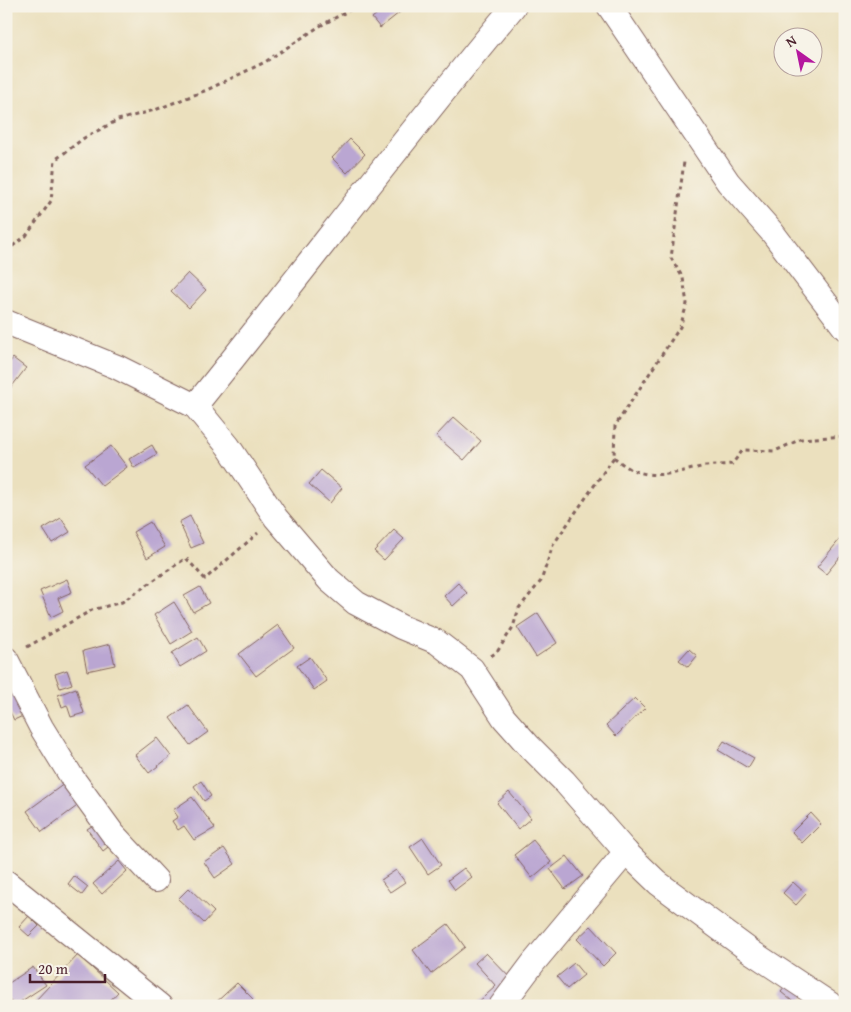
<svg xmlns="http://www.w3.org/2000/svg" width="851" height="1012" font-family="'Gentium Book Plus',serif">
  <style>
    .building { fill: #baa6d2 }
    .lines { fill: none; stroke-linecap: round; stroke-linejoin: round }
    .minor-casing { stroke: #82635e; stroke-width: 26 }
    .path { stroke: #82635e; stroke-width: 3; stroke-dasharray: 4 4; stroke-linecap: butt }
    .minor { stroke: #fff; stroke-width: 24 }
  </style>
  <rect width="100%" height="100%" fill="#f7f3e8"/>
  <filter id="ink" filterUnits="userSpaceOnUse"><feTurbulence type="fractalNoise" baseFrequency=".02" numOctaves="2"/><feDisplacementMap in="SourceGraphic" scale="10" xChannelSelector="R" yChannelSelector="G"/><feConvolveMatrix kernelMatrix="1 2 1 2 8 2 1 2 1" color-interpolation-filters="sRGB"/></filter>
  <filter id="wash" filterUnits="userSpaceOnUse"><feTurbulence type="fractalNoise" baseFrequency=".0096" numOctaves="4" result="noise"/><feDisplacementMap in="SourceGraphic" scale="20" xChannelSelector="R" yChannelSelector="G"/><feGaussianBlur stdDeviation="1.12" result="paint"/><feColorMatrix in="noise" values="0 0 0 0 0 0 0 0 0 0 0 0 0 0 0 0 0 1.4 0 .05"/><feComposite in="paint" operator="in"/></filter>
  <g filter="url(#wash)">
    <rect width="100%" height="100%" fill="#ebe0be"/>
    <g id="blocks">
      <g class="building">
        <path d="M387 6H402L404 9 380 28 372 18Z"/>
        <path d="M350 139 365 154 347 173 332 158Z"/>
        <path d="M188 273 206 290 189 308 171 291Z"/>
        <path d="M13 358 26 368 6 394V367Z"/>
        <path d="M454 417 481 441 464 460 436 436Z"/>
        <path d="M152 445 157 454 134 468 129 459Z"/>
        <path d="M111 446 127 467 102 486 85 465Z"/>
        <path d="M321 470 342 488 330 503 309 484Z"/>
        <path d="M190 516 203 543 191 548 179 522Z"/>
        <path d="M61 518 70 532 52 543 43 529Z"/>
        <path d="M150 522 165 547 147 558 133 532Z"/>
        <path d="M394 530 404 539 384 560 374 551Z"/>
        <path d="M845 533V551L826 574 817 567Z"/>
        <path d="M67 579 72 592 58 598 63 611 51 617 40 591Z"/>
        <path d="M458 583 467 593 453 606 444 596Z"/>
        <path d="M200 587 209 603 193 612 184 596Z"/>
        <path d="M174 602 192 631 171 644 154 615Z"/>
        <path d="M538 613 557 643 536 657 517 627Z"/>
        <path d="M278 625 294 648 256 676 239 654Z"/>
        <path d="M198 637 206 651 180 667 172 653Z"/>
        <path d="M110 644 115 665 87 671 83 651Z"/>
        <path d="M689 649 697 656 688 667 679 660Z"/>
        <path d="M310 657 327 681 314 690 297 666Z"/>
        <path d="M67 670 72 684 60 688 55 674Z"/>
        <path d="M6 682 25 715 14 720 6 704Z"/>
        <path d="M76 688 84 713 71 717 67 705 62 707 58 695Z"/>
        <path d="M635 698 645 708 616 736 606 725Z"/>
        <path d="M188 705 208 732 190 745 170 718Z"/>
        <path d="M157 738 171 756 149 773 135 755Z"/>
        <path d="M724 741 754 758 748 768 718 750Z"/>
        <path d="M68 781 84 801 42 832 27 811Z"/>
        <path d="M201 781 211 796 204 801 194 786Z"/>
        <path d="M509 792 531 818 518 829 497 803Z"/>
        <path d="M192 797 215 828 194 840 184 826 178 830 172 821 178 817 173 810Z"/>
        <path d="M811 813 821 824 802 843 792 832Z"/>
        <path d="M98 822 113 843 103 851 87 829Z"/>
        <path d="M423 838 441 865 428 874 410 847Z"/>
        <path d="M533 840 551 862 532 878 514 855Z"/>
        <path d="M224 848 235 864 215 878 204 862Z"/>
        <path d="M567 856 583 876 565 889 550 869Z"/>
        <path d="M119 861 127 871 102 894 93 884Z"/>
        <path d="M464 868 472 877 455 890 448 880Z"/>
        <path d="M396 870 405 882 390 892 381 880Z"/>
        <path d="M74 876 88 887 82 895 68 884Z"/>
        <path d="M793 882 806 894 796 905 783 893Z"/>
        <path d="M189 888 214 912 204 923 178 899Z"/>
        <path d="M29 916 39 926 29 936 19 927Z"/>
        <path d="M448 924 465 947 431 974 413 950Z"/>
        <path d="M591 926 616 953 603 966 577 939Z"/>
        <path d="M486 953 516 984 492 1006H474L496 986 475 963Z"/>
        <path d="M78 955 118 992 105 1006H91L89 1004 87 1006H40L35 1001Z"/>
        <path d="M574 963 584 975 567 989 557 977Z"/>
        <path d="M33 967 46 985 14 1006 6 995V985Z"/>
        <path d="M791 980 807 993 797 1005 781 992Z"/>
        <path d="M237 983 253 999 246 1006H212Z"/>
      </g>
    </g>
  </g>
  <g filter="url(#ink)">
    <use href="#blocks" fill-opacity="0" stroke="#82635e" stroke-width="1"/>
    <g class="lines">
      <defs>
        <g id="minor">
          <path d="M609 6 728 182 772 232 845 328"/>
          <path d="M6 322 117 367 195 406 228 446 276 518 329 580 356 603 401 627 437 642 472 669 504 718 528 745 564 781 626 852 658 883 753 953 833 1006"/>
          <path d="M195 406C302 274 404 137 514 6"/>
          <path d="M6 659 41 727 73 779 113 834 156 880"/>
          <path d="M6 882 160 1006"/>
          <path d="M501 1006 534 962 626 852"/>
        </g>
      </defs>
      <use href="#minor" class="minor-casing"/>
      <g class="path">
        <path d="M6 251 26 236 51 201 55 160 84 138 118 120 155 110 207 90 265 62 320 26 357 6"/>
        <path d="M614 457C642 484 671 474 705 466 713 465 723 465 732 464L743 450 775 451 801 439 845 436"/>
        <path d="M27 647 92 610 122 602 186 558 205 579 258 533"/>
        <path d="M491 656 497 652 513 627 519 608 541 581 553 545 614 457 615 426 680 327 687 304 683 278 671 258 684 162"/>
      </g>
      <use href="#minor" class="minor"/>
    </g>
  </g>
  <rect width="851" height="1012" fill="none" stroke="#f7f3e8" stroke-width="25"/>
  <g transform="translate(798 52) rotate(327)"><circle r="24" fill="#f7f3e8" stroke="#b29e9c"/>
  <path d="M0-4L9 19L0 12L-9 19Z" fill="#b5179e"/>
  <text y="-8" font-size="14" font-weight="bold" text-anchor="middle" fill="#4a1f2b">N</text>
  </g>
  <path d="M30 974v8h75v-8" fill="none" stroke="#4a1f2b" stroke-width="2.5"/>
  <text x="38" y="974" font-size="15" fill="#4a1f2b" stroke="#f7f3e8" stroke-width="4" paint-order="stroke">20 m</text>
</svg>
